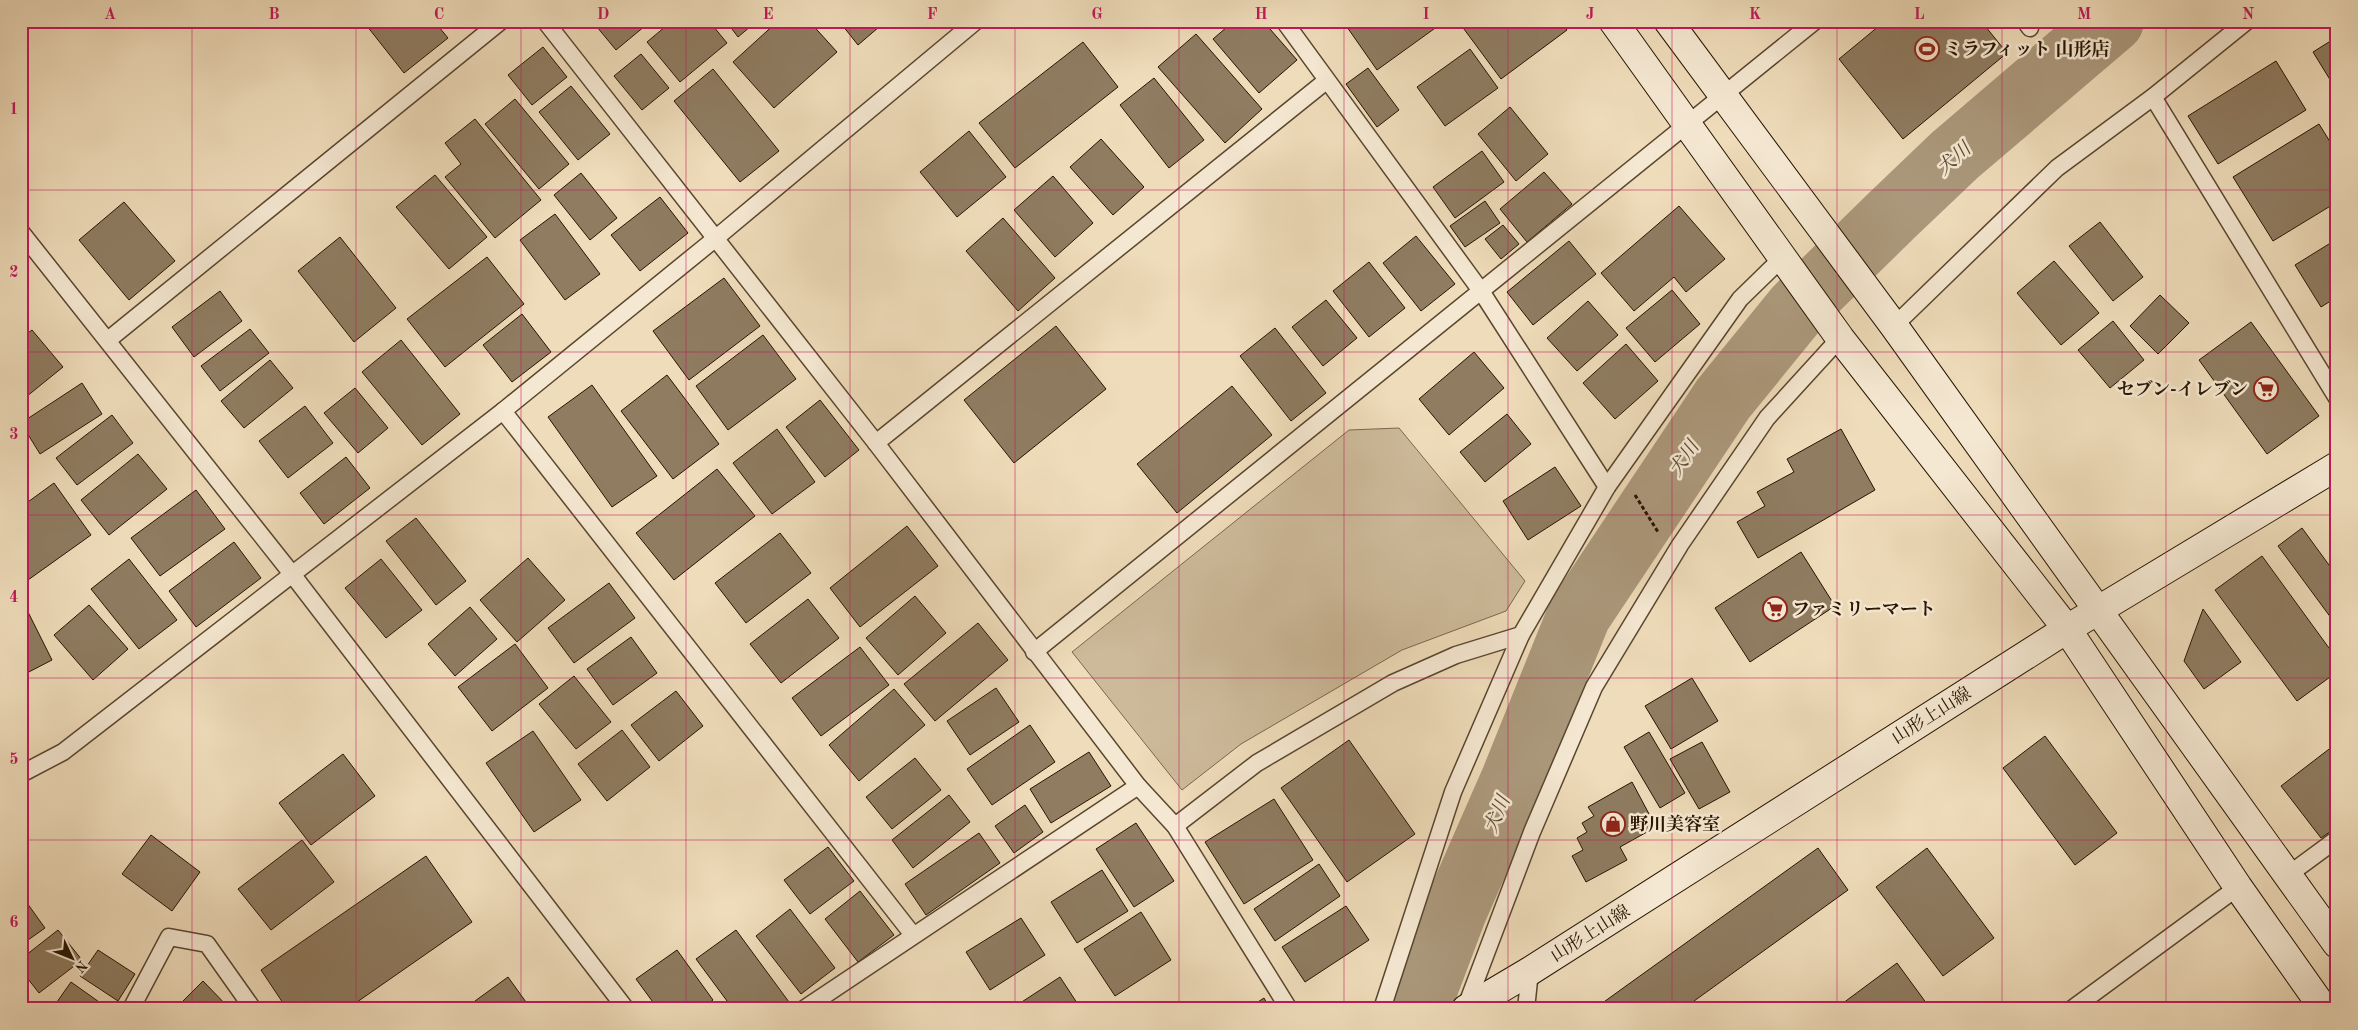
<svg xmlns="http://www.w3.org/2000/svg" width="2358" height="1030" font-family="'Old Standard TT','Noto Serif JP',serif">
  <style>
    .green { fill: #cdba9a; stroke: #7a674d }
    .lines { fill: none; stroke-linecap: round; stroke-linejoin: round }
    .river { stroke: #ab987b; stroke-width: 64 }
    .building { fill: #8f7c61; stroke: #271400 }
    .lane-casing { stroke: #59462e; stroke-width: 19 }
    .secondary-casing { stroke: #271400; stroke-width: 30 }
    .path { stroke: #271400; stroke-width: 3; stroke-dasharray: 4 2.5; stroke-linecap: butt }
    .lane { stroke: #f5e8d2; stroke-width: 16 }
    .secondary { stroke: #f5e8d2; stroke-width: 28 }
    .grid { fill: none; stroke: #c2185b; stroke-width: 1; stroke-opacity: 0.55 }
    .labels { text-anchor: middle; stroke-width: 5; stroke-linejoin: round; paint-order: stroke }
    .poi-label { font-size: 18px; font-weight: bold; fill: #271400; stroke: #f5e8d2; text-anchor: start }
    .street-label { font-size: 18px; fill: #271400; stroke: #f5e8d2 }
    .water-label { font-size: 19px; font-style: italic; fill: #5c4931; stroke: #f5e8d2 }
    .neatline { fill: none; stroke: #c2185b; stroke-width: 2 }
    .grid-label { font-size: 16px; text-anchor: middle; font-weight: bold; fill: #c2185b }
  </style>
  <rect width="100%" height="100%" fill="#efdcba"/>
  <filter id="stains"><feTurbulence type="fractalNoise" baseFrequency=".004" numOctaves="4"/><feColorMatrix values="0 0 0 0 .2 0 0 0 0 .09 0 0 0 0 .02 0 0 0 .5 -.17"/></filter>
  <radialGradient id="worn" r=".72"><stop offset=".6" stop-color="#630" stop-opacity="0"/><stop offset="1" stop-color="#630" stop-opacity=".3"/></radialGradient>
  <path class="green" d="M1399 428 1525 581 1506 611 1402 650 1241 744 1182 790 1072 652 1349 430Z"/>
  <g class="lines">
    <path class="river" d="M1418 1009 1455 911 1513 779 1579 615 1723 399 1797 308 1891 216 1955 155 2112 21"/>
  </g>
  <g class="building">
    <path d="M363 21H434L448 38 404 73Z"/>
    <path d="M592 21H651L616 50Z"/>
    <path d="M672 21H709L727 43 680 82 647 42Z"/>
    <path d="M726 21H757L738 37Z"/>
    <path d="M778 21H809L837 52 774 108 733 62Z"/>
    <path d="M839 21H886L858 45Z"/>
    <path d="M1234 21H1263L1297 60 1259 93 1213 39Z"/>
    <path d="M1354 21H1445L1377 70 1347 27Z"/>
    <path d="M1458 21H1561L1567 30 1501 79Z"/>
    <path d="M1885 21H1981L2007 53 1903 139 1839 59Z"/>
    <path d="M1196 34 1262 109 1225 143 1158 67Z"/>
    <path d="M2337 37V91L2313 52Z"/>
    <path d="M1083 42 1118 87 1015 168 979 123Z"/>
    <path d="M543 47 567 77 532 105 508 75Z"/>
    <path d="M1470 49 1498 88 1445 126 1417 87Z"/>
    <path d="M641 54 669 88 642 110 614 76Z"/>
    <path d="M2276 61 2306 110 2218 164 2188 116Z"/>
    <path d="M1368 68 1399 110 1377 127 1346 84Z"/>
    <path d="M713 69 779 151 740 182 674 101Z"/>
    <path d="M1154 78 1204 140 1169 168 1120 105Z"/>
    <path d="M571 86 610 134 578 160 539 112Z"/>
    <path d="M515 99 569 164 539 189 485 124Z"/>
    <path d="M1510 107 1548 154 1516 181 1478 134Z"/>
    <path d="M475 119 541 200 495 238 445 177 461 164 445 143Z"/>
    <path d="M2319 124 2337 153V202L2273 241 2233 177Z"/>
    <path d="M969 131 1006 177 957 217 920 172Z"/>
    <path d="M1101 139 1144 187 1113 215 1070 167Z"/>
    <path d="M1482 151 1504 182 1455 218 1433 187Z"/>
    <path d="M1544 172 1572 204 1527 242 1500 209Z"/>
    <path d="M581 173 617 218 590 240 554 195Z"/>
    <path d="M435 175 487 237 449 269 396 207Z"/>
    <path d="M1053 176 1093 223 1055 257 1014 210Z"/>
    <path d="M660 197 688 233 640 271 611 235Z"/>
    <path d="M1485 201 1500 223 1465 247 1450 226Z"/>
    <path d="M124 202 175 261 129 300 79 240Z"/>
    <path d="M1679 206 1725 259 1686 292 1674 277 1634 311 1601 273Z"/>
    <path d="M555 214 600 274 565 300 520 240Z"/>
    <path d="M1003 218 1055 278 1018 311 966 251Z"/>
    <path d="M2100 222 2143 277 2113 301 2069 246Z"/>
    <path d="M1503 225 1519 244 1501 259 1485 239Z"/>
    <path d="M1416 236 1455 284 1421 311 1383 263Z"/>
    <path d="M340 237 396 308 354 342 298 271Z"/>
    <path d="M2337 239V297L2321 307 2295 265Z"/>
    <path d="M1569 241 1596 274 1533 325 1507 292Z"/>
    <path d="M487 257 524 304 445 367 407 319Z"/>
    <path d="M2054 261 2099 313 2061 345 2017 293Z"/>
    <path d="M1369 262 1405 308 1369 337 1333 291Z"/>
    <path d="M724 278 760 326 689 380 653 331Z"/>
    <path d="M1672 290 1700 324 1655 362 1626 328Z"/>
    <path d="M220 291 242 321 194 357 172 327Z"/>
    <path d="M2160 295 2189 323 2158 354 2130 326Z"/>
    <path d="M1326 300 1357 338 1323 366 1292 327Z"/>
    <path d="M1588 301 1618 335 1577 371 1547 338Z"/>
    <path d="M522 314 551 352 512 382 483 345Z"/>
    <path d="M2113 321 2144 360 2110 388 2078 350Z"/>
    <path d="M2251 322 2319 416 2267 454 2199 360Z"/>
    <path d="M1056 326 1106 389 1014 463 964 400Z"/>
    <path d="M1275 328 1326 393 1291 421 1240 356Z"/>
    <path d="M250 329 269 353 220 391 201 366Z"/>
    <path d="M32 330 63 367 21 401V338Z"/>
    <path d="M763 335 796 379 728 430 696 386Z"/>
    <path d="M401 340 460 414 422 445 362 372Z"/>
    <path d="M1626 344 1658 381 1615 419 1583 383Z"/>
    <path d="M1474 352 1504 388 1449 435 1419 399Z"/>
    <path d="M270 360 293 388 244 428 221 401Z"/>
    <path d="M667 375 719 444 673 479 621 411Z"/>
    <path d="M82 383 102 414 40 454 21 423Z"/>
    <path d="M592 385 657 476 612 507 548 417Z"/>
    <path d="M1232 386 1272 435 1177 513 1137 464Z"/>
    <path d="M355 388 388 428 358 453 324 413Z"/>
    <path d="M820 400 859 450 825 477 786 427Z"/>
    <path d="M305 406 333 443 288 478 259 441Z"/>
    <path d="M1507 414 1531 444 1485 482 1460 452Z"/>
    <path d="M112 415 133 443 77 485 56 458Z"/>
    <path d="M777 429 815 482 772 514 733 463Z"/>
    <path d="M1841 429 1875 490 1758 558 1737 522 1765 506 1757 492 1794 472 1787 459Z"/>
    <path d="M138 454 167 489 109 535 81 500Z"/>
    <path d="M346 457 370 488 324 524 300 493Z"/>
    <path d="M1555 467 1581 506 1528 540 1503 501Z"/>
    <path d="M717 469 755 516 674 580 636 533Z"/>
    <path d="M54 483 91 535 21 585V507Z"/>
    <path d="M196 490 225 529 160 576 131 538Z"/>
    <path d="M416 518 466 581 436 605 386 541Z"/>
    <path d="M907 526 938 566 860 627 830 588Z"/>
    <path d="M2302 528 2337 576V626L2278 546Z"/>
    <path d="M780 533 811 573 746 623 715 583Z"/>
    <path d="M234 542 261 578 196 627 169 591Z"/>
    <path d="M1801 552 1835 606 1750 662 1715 608Z"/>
    <path d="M2262 556 2337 659V672L2297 701 2215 590Z"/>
    <path d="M528 558 565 600 517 642 480 600Z"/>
    <path d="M129 559 177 620 139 649 91 589Z"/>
    <path d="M381 559 422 610 386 638 345 588Z"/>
    <path d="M609 583 635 618 574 663 548 628Z"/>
    <path d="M915 596 946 633 898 675 866 638Z"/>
    <path d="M808 599 839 638 781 683 750 644Z"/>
    <path d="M89 605 128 649 93 680 54 635Z"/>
    <path d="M470 607 497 639 455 676 428 644Z"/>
    <path d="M2203 609 2241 662 2204 689 2184 661Z"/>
    <path d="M28 612 52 660 21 676V615Z"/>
    <path d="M978 623 1008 660 935 721 904 684Z"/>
    <path d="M631 637 657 673 613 705 587 669Z"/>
    <path d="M515 644 548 688 492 731 458 687Z"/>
    <path d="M860 647 889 685 821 736 792 698Z"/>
    <path d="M574 676 611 722 576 749 539 704Z"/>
    <path d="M1692 678 1718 721 1671 749 1645 706Z"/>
    <path d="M996 688 1019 722 970 755 947 721Z"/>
    <path d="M894 689 925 725 859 781 829 745Z"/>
    <path d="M676 691 703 726 659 761 631 725Z"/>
    <path d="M1030 725 1055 762 992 805 967 769Z"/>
    <path d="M622 730 650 767 607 801 578 764Z"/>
    <path d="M533 731 581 800 534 832 486 763Z"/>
    <path d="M1649 732 1685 793 1660 808 1624 747Z"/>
    <path d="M2045 736 2117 833 2075 865 2003 768Z"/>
    <path d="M1349 740 1415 834 1347 882 1281 788Z"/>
    <path d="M1702 742 1730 792 1699 809 1670 759Z"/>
    <path d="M2337 743V827L2321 838 2281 786Z"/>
    <path d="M1089 752 1111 786 1051 823 1030 789Z"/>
    <path d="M343 754 375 796 311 845 279 803Z"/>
    <path d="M915 758 941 790 892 829 866 797Z"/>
    <path d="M1632 782 1656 827 1620 847 1627 860 1586 882 1572 856 1583 850 1577 838 1587 832 1582 823 1594 816 1588 807Z"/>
    <path d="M949 795 970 822 913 868 892 840Z"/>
    <path d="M1274 799 1313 860 1244 904 1205 842Z"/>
    <path d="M1025 805 1043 832 1014 853 995 826Z"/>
    <path d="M1136 823 1174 881 1134 907 1096 849Z"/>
    <path d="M979 833 1000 863 926 915 905 884Z"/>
    <path d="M151 835 200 872 172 911 122 874Z"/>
    <path d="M302 840 334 882 271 930 238 889Z"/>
    <path d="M828 847 854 881 810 914 784 880Z"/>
    <path d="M1818 848 1848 890 1683 1009H1594Z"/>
    <path d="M1927 848 1994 938 1943 976 1876 887Z"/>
    <path d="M426 856 472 922 347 1009H287L261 970Z"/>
    <path d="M1319 864 1340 896 1275 941 1254 909Z"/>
    <path d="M1102 870 1128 911 1077 943 1051 902Z"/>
    <path d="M860 891 894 935 858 962 825 919Z"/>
    <path d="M22 896 45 928 21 945V897Z"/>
    <path d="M1346 906 1369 940 1305 982 1282 947Z"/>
    <path d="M790 909 835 968 801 994 756 936Z"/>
    <path d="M1141 912 1171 960 1115 996 1084 949Z"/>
    <path d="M1021 918 1045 955 990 990 966 952Z"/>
    <path d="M58 930 82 960 39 993 21 970V959Z"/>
    <path d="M736 930 789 1002 779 1009H733L696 959Z"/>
    <path d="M98 950 135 974 118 1001 80 976Z"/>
    <path d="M677 950 713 1000 701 1009H658L636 979Z"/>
    <path d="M1897 963 1927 1004 1920 1009H1835Z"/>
    <path d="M508 977 531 1009H464Z"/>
    <path d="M1060 977 1081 1009H1011Z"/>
    <path d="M203 981 230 1009H175Z"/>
    <path d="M71 982 109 1009H52Z"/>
    <path d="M1264 998 1270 1009H1247Z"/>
  </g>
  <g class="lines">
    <defs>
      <g id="lane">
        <path d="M545 21 876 443 1138 786 1175 826 1289 1009"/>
        <path d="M1284 21 1481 291 1607 487"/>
        <path d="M2025 21 2030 28"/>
        <path d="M2153 97 2337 398"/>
        <path d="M21 232 292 574 626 1009"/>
        <path d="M1894 326 2057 168 2153 97 2247 21"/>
        <path d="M108 340 501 21"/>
        <path d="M503 411 913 935"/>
        <path d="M876 443 1326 81"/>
        <path d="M1034 652 1815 21"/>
        <path d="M21 774 63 752 503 411 716 238 976 21"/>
        <path d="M1175 826 1257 763 1393 683 1456 655 1521 635 1607 487 1740 299 1782 258"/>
        <path d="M2288 875 2337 839"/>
        <path d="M131 1009 169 937 207 944 253 1009"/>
        <path d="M804 1009 1138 786"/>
        <path d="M1382 1009 1453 792 1521 635"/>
        <path d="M1465 1009 1532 832 1594 687 1680 545 1767 418 1840 338"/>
        <path d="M1526 1009 1530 971"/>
        <path d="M2072 1009 2238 887"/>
      </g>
      <g id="secondary">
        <path d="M1613 21 1840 338 2067 629 2238 887 2324 1009"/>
        <path d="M1668 21 1894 326 2337 944"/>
        <path d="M1466 1009 1530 971 2067 629 2337 466"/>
      </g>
    </defs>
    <use href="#lane" class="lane-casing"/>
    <use href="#secondary" class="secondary-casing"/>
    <path class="path" d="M1635 495 1658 532"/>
    <use href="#lane" class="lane"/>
    <use href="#secondary" class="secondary"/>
  </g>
  <path class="grid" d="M192 21V1009M356 21V1009M521 21V1009M686 21V1009M850 21V1009M1015 21V1009M1179 21V1009M1344 21V1009M1508 21V1009M1672 21V1009M1837 21V1009M2002 21V1009M2166 21V1009M21 190H2337M21 352H2337M21 515H2337M21 678H2337M21 840H2337"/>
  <defs>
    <symbol id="stadium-ring" viewBox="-11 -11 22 22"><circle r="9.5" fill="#f5e8d2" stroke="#8f2418" stroke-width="1.5"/><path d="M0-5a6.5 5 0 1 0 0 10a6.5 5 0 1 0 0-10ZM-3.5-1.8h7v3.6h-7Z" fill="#8f2418"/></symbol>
    <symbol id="supermarket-ring" viewBox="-11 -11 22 22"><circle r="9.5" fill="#f5e8d2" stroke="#8f2418" stroke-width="1.5"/><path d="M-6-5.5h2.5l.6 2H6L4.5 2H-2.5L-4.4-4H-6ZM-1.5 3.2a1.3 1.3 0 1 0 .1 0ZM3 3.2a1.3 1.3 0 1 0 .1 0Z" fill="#8f2418"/></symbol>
    <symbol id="shop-ring" viewBox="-11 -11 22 22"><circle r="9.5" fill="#f5e8d2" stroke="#8f2418" stroke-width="1.5"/><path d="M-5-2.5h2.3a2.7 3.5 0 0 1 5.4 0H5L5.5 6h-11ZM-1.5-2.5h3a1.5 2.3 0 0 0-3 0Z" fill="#8f2418"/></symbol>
  </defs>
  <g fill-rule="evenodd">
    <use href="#stadium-ring" x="1913" y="35" width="28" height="28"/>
    <use href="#supermarket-ring" x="2252" y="375" width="28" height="28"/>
    <use href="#supermarket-ring" x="1761" y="595" width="28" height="28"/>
    <use href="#shop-ring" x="1599" y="810" width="28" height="28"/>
  </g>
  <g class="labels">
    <g class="poi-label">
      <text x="1944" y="55">ミラフィット 山形店</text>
      <text x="2248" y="395" text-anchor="end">セブン-イレブン</text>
      <text x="1792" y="615">ファミリーマート</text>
      <text x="1630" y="830">野川美容室</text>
    </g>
    <g class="street-label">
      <text transform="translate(1931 715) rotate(-32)" y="6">山形上山線</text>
      <text transform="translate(1590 933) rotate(-32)" y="6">山形上山線</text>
    </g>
    <g class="water-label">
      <text transform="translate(1953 158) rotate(-42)" y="7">犬川</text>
      <text transform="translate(1683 458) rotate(-56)" y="7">犬川</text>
      <text transform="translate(1496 814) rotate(-67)" y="7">犬川</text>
    </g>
  </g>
  <rect width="2358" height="1030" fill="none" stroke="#efdcba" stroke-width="55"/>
  <g transform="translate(72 958) rotate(133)" stroke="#f5e8d2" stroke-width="4" paint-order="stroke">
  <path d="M0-4L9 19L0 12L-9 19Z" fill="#271400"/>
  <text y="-8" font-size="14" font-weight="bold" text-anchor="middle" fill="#271400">N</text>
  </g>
  <rect x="28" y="28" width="2302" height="974" class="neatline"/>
  <g class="grid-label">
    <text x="110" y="19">A</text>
    <text x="274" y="19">B</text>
    <text x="439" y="19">C</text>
    <text x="603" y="19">D</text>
    <text x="768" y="19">E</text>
    <text x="932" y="19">F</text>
    <text x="1097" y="19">G</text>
    <text x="1261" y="19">H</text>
    <text x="1426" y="19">I</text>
    <text x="1590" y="19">J</text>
    <text x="1755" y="19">K</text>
    <text x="1919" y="19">L</text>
    <text x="2084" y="19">M</text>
    <text x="2248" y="19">N</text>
    <text x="14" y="114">1</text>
    <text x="14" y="277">2</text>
    <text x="14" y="439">3</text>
    <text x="14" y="602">4</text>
    <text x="14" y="764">5</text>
    <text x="14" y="927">6</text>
  </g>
  <rect width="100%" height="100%" filter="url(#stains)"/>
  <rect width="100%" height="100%" fill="url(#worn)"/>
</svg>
